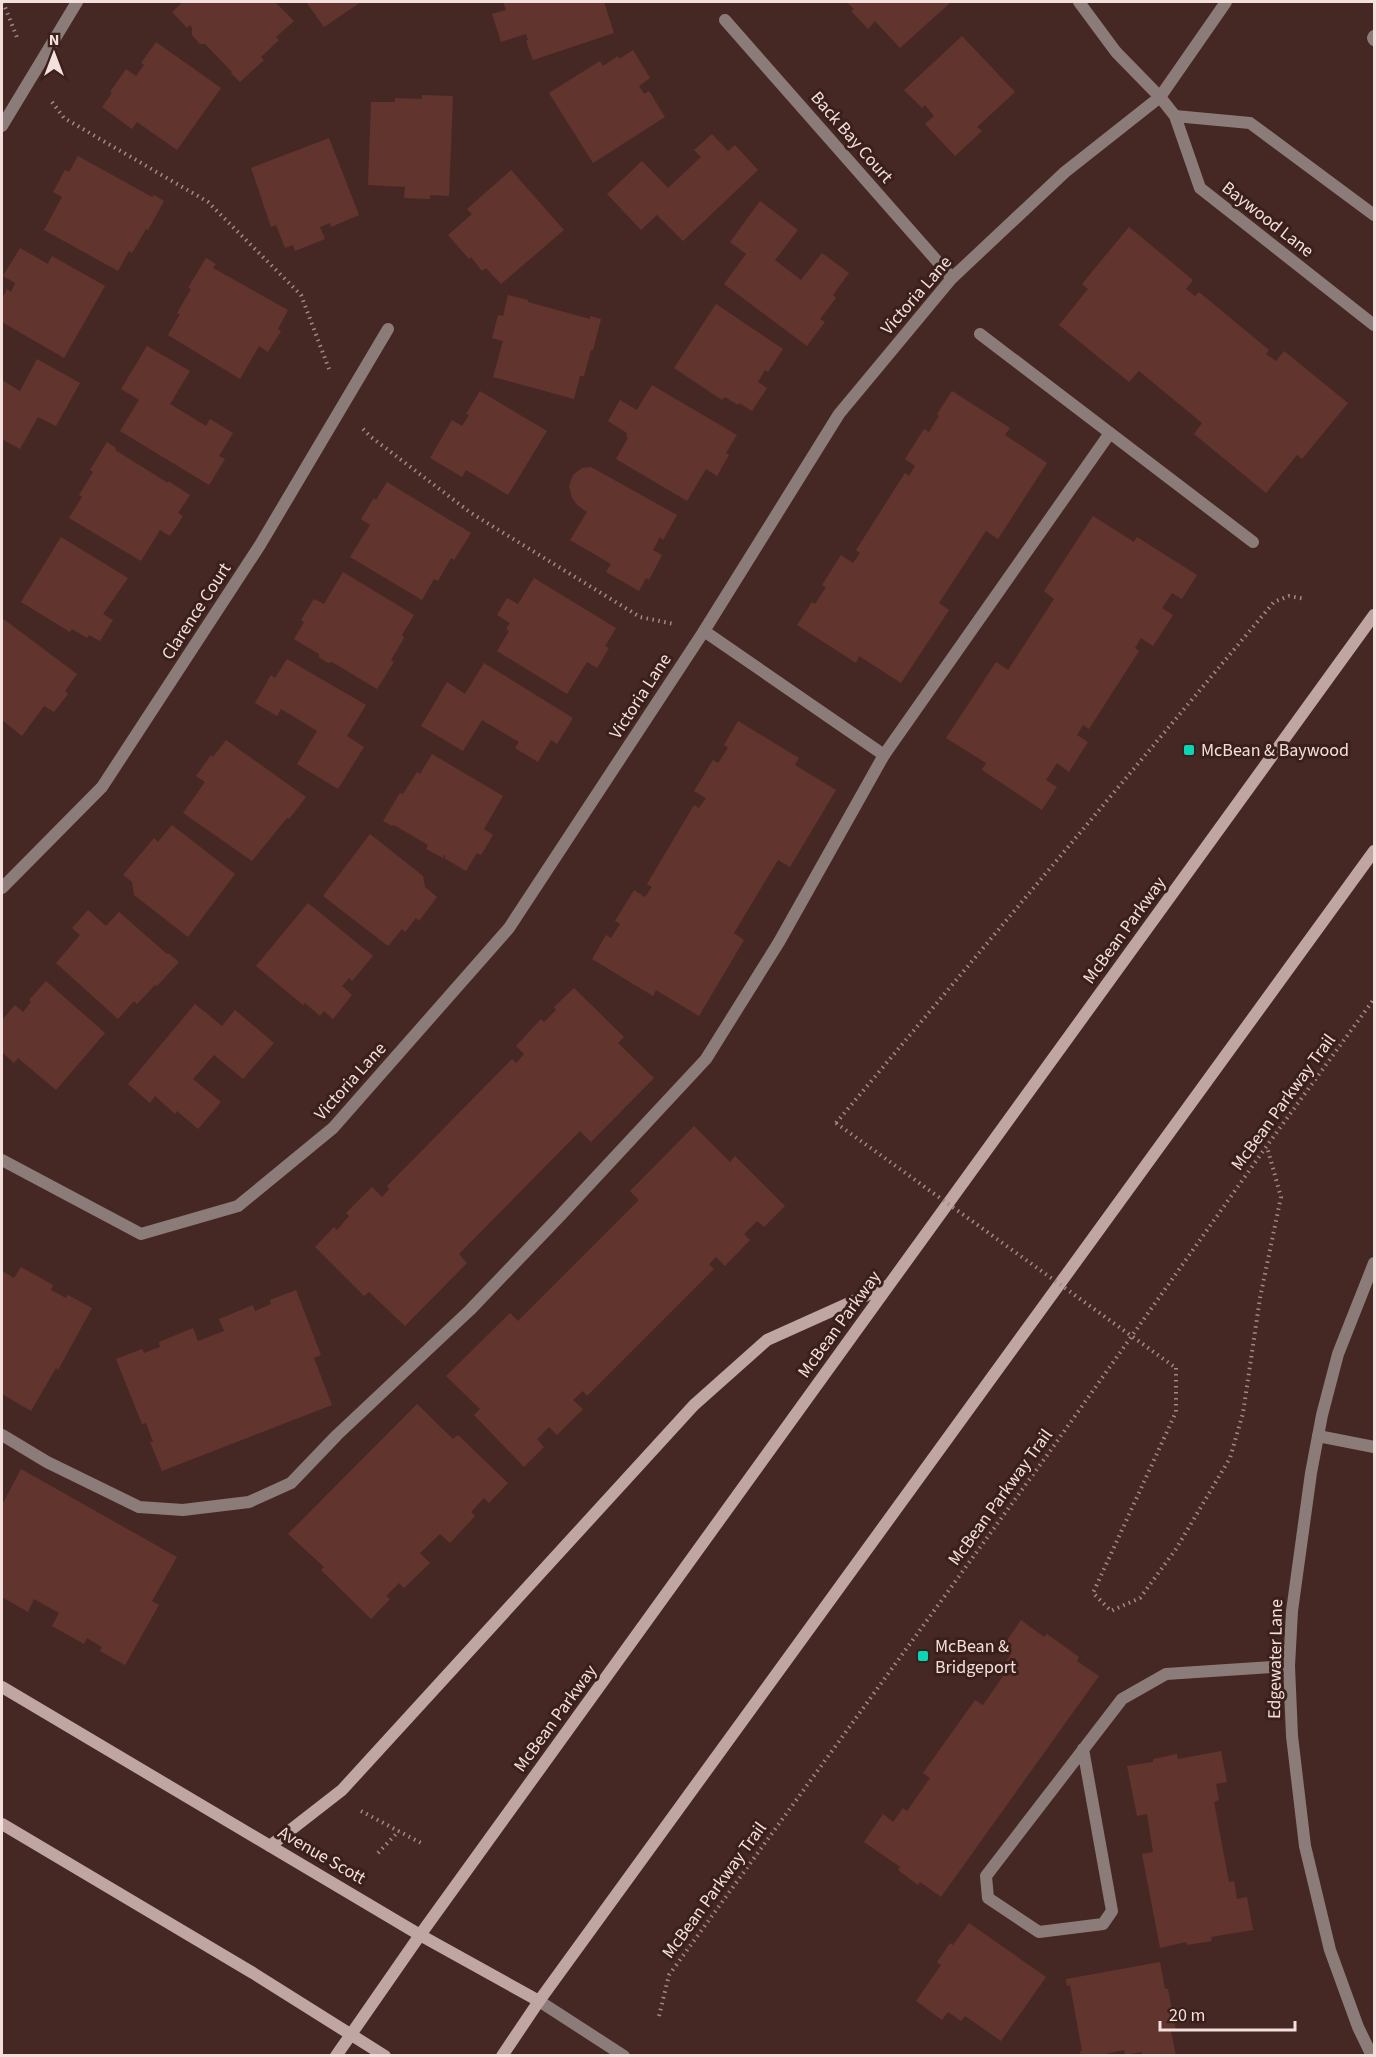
<svg xmlns="http://www.w3.org/2000/svg" width="1376" height="2057" font-family="'Source Sans 3',sans-serif">
  <style>
    .building { fill: #62342e }
    .lines { fill: none; stroke-linecap: round; stroke-linejoin: round }
    .path { stroke: #a18a86; stroke-width: 4; stroke-dasharray: 1.5 4.5; stroke-linecap: butt }
    .lane { stroke: #8c7c79; stroke-width: 12 }
    .street { stroke: #8c7c79; stroke-width: 12 }
    .secondary { stroke: #bfa6a2; stroke-width: 12 }
    .path-bridge { stroke: #a18a86; stroke-width: 4; stroke-dasharray: 1.5 4.5; stroke-linecap: butt }
    .poi-dot { fill: #0ad5b5; stroke: #3a1f1b; stroke-width: 2 }
    .labels { text-anchor: middle; stroke-width: 6; stroke-linejoin: round; paint-order: stroke }
    .street-label { font-size: 18px; fill: #f3e0dc; stroke: #3a1f1b }
    .poi-label { font-size: 18px; fill: #f3e0dc; stroke: #3a1f1b; text-anchor: start }
  </style>
  <rect width="100%" height="100%" fill="#452824"/>
  <g class="building">
    <path d="M183 2H275L294 21 276 37 279 40 261 57 264 60 240 82 231 73 232 72 205 44H200L192 35V28L190 25 187 28 172 12Z"/>
    <path d="M306 2H361L324 27Z"/>
    <path d="M503 2H604L614 33 533 60 526 41 528 40 526 34 501 42 492 14 506 10Z"/>
    <path d="M847 2H951L900 48 875 21 868 29 851 11 854 9Z"/>
    <path d="M962 36 1015 92 977 127 982 131 955 156 925 124 934 116 925 105 922 108 904 90Z"/>
    <path d="M156 42 221 88 177 150 137 122 132 129 102 107 112 93 110 92 126 69 136 76 144 65 141 63Z"/>
    <path d="M633 50 650 78 639 86 644 94 649 91 665 117 593 163 549 93 600 61 603 66 618 56 619 59Z"/>
    <path d="M422 95 453 96 449 196 430 195V199L404 198 405 187 368 185 371 102H395V98L422 99Z"/>
    <path d="M712 134 728 151 735 145 758 170 683 241 657 215 641 230 607 194 642 161 668 188 701 157 694 150Z"/>
    <path d="M329 138 359 215 331 227 330 223 320 227 325 239 295 251 293 245 285 248 276 225 271 227 251 168Z"/>
    <path d="M78 156 152 197 154 195 164 201 148 230 146 229 132 253 129 251 118 271 44 230 62 197 53 192 65 170 69 172Z"/>
    <path d="M511 170 564 230 501 284 486 268 482 271 471 257 469 259 448 235 472 214 467 209Z"/>
    <path d="M760 201 798 230 775 260 801 280 822 253 849 273 833 295 836 298 820 319 825 322 807 346 724 284 746 254 730 242Z"/>
    <path d="M1129 227 1193 280 1186 289 1195 296 1199 292 1269 350 1266 354 1276 361 1284 351 1348 403 1302 459 1297 455 1266 493 1194 434 1202 423 1139 371 1129 382 1059 325 1088 289 1082 284Z"/>
    <path d="M20 248 48 264 52 256 105 286 64 358 2 322V299L7 289 11 292 15 283 3 276Z"/>
    <path d="M206 258 216 264 213 268 288 310 278 329 281 331 268 352 259 346 240 379 168 335 180 314 177 313 191 289 188 288Z"/>
    <path d="M508 295 528 300V302L590 319V316L601 319 593 350H591L584 376H580L574 399 493 377 503 341 492 338 498 315 503 316Z"/>
    <path d="M716 304 783 349 768 372 765 370 758 382 767 388 752 411 739 403 738 405 725 397 722 400 674 368Z"/>
    <path d="M147 346 190 371 170 404 206 426 210 419 233 433 219 456 225 459 209 485 120 431 139 400 121 389Z"/>
    <path d="M37 359 80 383 56 426 38 417 20 449 2 439V380L20 391Z"/>
    <path d="M652 385 737 435 726 453 729 455 717 476 706 469 687 501 616 459 628 438 626 436 627 433 608 421 620 400 637 410Z"/>
    <path d="M480 391 547 431 508 495 466 470 462 477 430 458 452 420 462 426 469 415 466 414Z"/>
    <path d="M952 391 1010 428 1005 435 1047 463 998 539 986 531 939 603 949 610 901 683 859 656 856 663 797 625 812 602 815 604 826 587 822 585 841 555 853 563 860 553 856 550 905 473 909 476 915 466 905 459 924 429 929 432 939 416 937 414Z"/>
    <path d="M107 442 116 448 115 450 168 483V481L190 495 178 513 183 516 170 536 160 530 141 561 69 518 82 497 79 495 93 472 90 470Z"/>
    <path d="M591 467 677 515 663 540 660 537 653 550 662 555 649 580 646 578 639 591 606 572 611 564 570 540 587 512 577 505 572 498 569 486 573 475 582 468Z"/>
    <path d="M387 482 471 533 454 560 451 558 438 581 434 579 422 600 350 557 370 525 361 519 374 498 376 500Z"/>
    <path d="M1093 516 1134 542 1137 537 1197 575 1182 599 1172 593 1162 608 1173 615 1153 646 1141 638 1135 648 1139 651 1089 729 1083 725 1077 735 1088 742 1069 772 1057 763 1046 780 1057 787 1042 810 982 770 986 763 946 738 996 662 1008 670 1054 599 1044 591Z"/>
    <path d="M61 537 128 578 103 614 113 620 100 641 89 635 87 638 72 629 70 632 21 602Z"/>
    <path d="M343 572 414 615 402 635 404 638 391 660 394 662 377 689 332 662 328 663 319 657V654L294 639 304 622 301 620 314 599 324 604Z"/>
    <path d="M534 578 616 628 605 646 609 648 597 668 587 662 567 694 497 651 509 631 506 629 510 623 497 615 507 598 518 604Z"/>
    <path d="M2 618 77 674 65 691 68 694 54 712 44 706 22 736 2 720Z"/>
    <path d="M287 659 366 705 347 736 364 747 338 789 297 764 317 731 281 709 277 716 255 703 271 675 275 678Z"/>
    <path d="M484 663 573 718 557 744 551 740 538 762 515 748 519 742 482 720 463 751 421 726 447 682 465 694Z"/>
    <path d="M738 721 799 758 795 765 836 790 790 867 778 860 734 933 744 940 699 1016 656 990 653 996 592 959 606 935 611 938 620 924 615 921 634 890 645 897 652 887 647 884 694 805 699 808 706 798 694 791 713 760 718 763 728 748 724 745Z"/>
    <path d="M226 740 306 797 289 819 287 818 252 861 183 813 205 782 196 776 211 755 213 757Z"/>
    <path d="M432 754 503 796 484 829 493 835 481 855 477 853 466 871 444 858 446 856 444 855 443 858 426 849 428 845 394 825 392 826 383 821 400 793 403 794 417 772 420 774Z"/>
    <path d="M172 825 235 874 188 937 134 895 132 882 123 875 154 838 158 842Z"/>
    <path d="M370 834 423 876 425 887 437 897 419 921 416 918 405 932 402 929 388 946 323 896Z"/>
    <path d="M308 903 373 956 352 981 349 978 342 986 352 995 333 1019 324 1011 320 1016 305 1003 303 1005 256 966Z"/>
    <path d="M88 910 106 926 119 912 167 954 168 953 179 962 157 986 155 985 137 1004 134 1001 118 1019 56 963 80 935 72 928Z"/>
    <path d="M46 981 105 1033 56 1090 18 1058 14 1063 2 1052V1020L15 1005 23 1012 31 1002 29 1000Z"/>
    <path d="M574 988 624 1037 618 1043 654 1078 591 1142 580 1131 459 1254 467 1263 405 1326 369 1292 364 1296 315 1247 334 1227 337 1230 349 1216 346 1213 372 1187 382 1197 389 1189 387 1186 512 1059 516 1063 524 1054 516 1046 541 1019 544 1022 556 1010 554 1007Z"/>
    <path d="M195 1004 222 1026 235 1010 274 1043 243 1079 214 1055 193 1079 221 1102 198 1129 177 1111 175 1114 155 1096 150 1103 128 1084Z"/>
    <path d="M694 1126 730 1162 735 1156 785 1206 764 1227 757 1221 744 1234 750 1240 725 1266 716 1257 709 1264 714 1269 587 1396 583 1391 573 1400 583 1409 557 1435 549 1427 537 1439 544 1447 524 1467 474 1415 480 1409 446 1376 510 1313 518 1321 639 1200 630 1191Z"/>
    <path d="M21 1267 53 1285 51 1290 66 1298 68 1295 92 1308 58 1370 56 1368 31 1411 2 1394V1271L14 1278Z"/>
    <path d="M296 1290 321 1355 314 1358 332 1405 162 1471 150 1442H153L146 1423 142 1424 116 1359 142 1349 144 1353 160 1347 159 1342 193 1328 198 1341 224 1331 219 1319 253 1305 255 1311 271 1304 270 1300Z"/>
    <path d="M417 1404 453 1439 458 1435 508 1483 489 1503 484 1498 471 1512 475 1516 450 1543 440 1534 420 1553 430 1563 404 1588 399 1583 386 1596 390 1599 371 1619 321 1570 324 1567 288 1534Z"/>
    <path d="M21 1469 177 1557 152 1601 159 1605 125 1665 100 1651 102 1647 87 1638 84 1644 52 1626 59 1613 34 1599 28 1612 2 1597V1505Z"/>
    <path d="M1021 1620 1044 1637 1047 1634 1079 1657 1077 1661 1099 1676 941 1897 920 1882 918 1885 898 1870 900 1867 864 1842 883 1814 893 1822 903 1808 907 1811 930 1778 923 1773 975 1700 983 1705 1006 1672 1001 1669 1010 1656 1001 1649Z"/>
    <path d="M1221 1751 1227 1782 1216 1784 1219 1800 1214 1802 1229 1882 1234 1881 1237 1899 1247 1897 1253 1930 1211 1937 1212 1941 1187 1945 1186 1942 1160 1948 1142 1854 1153 1852 1147 1814 1137 1816 1127 1766 1153 1762V1759L1177 1754 1178 1759Z"/>
    <path d="M969 1923 1046 1977 1001 2041 965 2016 961 2021 948 2012 942 2020 916 2001 941 1965 937 1962 950 1943 953 1945Z"/>
    <path d="M1160 1962 1165 1989H1168L1176 2031H1171L1176 2056H1142V2052L1125 2055 1124 2050 1096 2056H1081L1080 2051H1082L1070 1985 1067 1986 1066 1979Z"/>
  </g>
  <g class="lines">
    <g class="path">
      <path d="M3 2 18 40"/>
      <path d="M52 102 64 118 208 202 301 295 329 369"/>
      <path d="M363 429 371 437 471 513 640 617 674 624"/>
      <path d="M836 1123 1274 602 1289 596 1306 599"/>
      <path d="M1176 1368V1412L1093 1593 1111 1611 1140 1598 1176 1549 1230 1458 1243 1413 1260 1298 1281 1197 1267 1147"/>
      <path d="M361 1811 421 1843"/>
      <path d="M378 1853 399 1831"/>
      <path d="M659 2016 669 1975 1048 1454 1266 1147 1374 999"/>
    </g>
    <g class="lane">
      <path d="M1374 36 1373 38 1374 40"/>
      <path d="M1110 433 1253 542"/>
      <path d="M704 631 884 755 1110 433 980 334"/>
      <path d="M2 1435 47 1462 139 1507 183 1510 249 1502 291 1483 337 1435 470 1310 558 1218 706 1059 779 942 884 755"/>
      <path d="M1318 1436 1374 1447"/>
    </g>
    <g class="street">
      <path d="M1079 2 1116 52 1160 97 1175 116 1200 188 1374 325"/>
      <path d="M725 20 952 278"/>
      <path d="M1175 116 1250 123 1374 215"/>
      <path d="M2 126 77 2"/>
      <path d="M2 888 102 787 260 545 388 329"/>
      <path d="M2 1160 141 1234 238 1206 333 1128 509 928 704 631 839 414 952 278 1065 172 1160 97 1226 2"/>
      <path d="M1083 1749 1112 1911 1103 1924 1039 1932 988 1898 986 1876 1122 1699 1166 1674 1289 1666"/>
      <path d="M539 2001 624 2056"/>
      <path d="M1372 2056 1358 2027 1330 1950 1305 1846 1292 1736 1289 1666 1292 1611 1311 1473 1322 1415 1338 1354 1374 1263"/>
    </g>
    <g class="secondary">
      <path d="M2 1687 420 1935 539 2001"/>
      <path d="M2 1824 253 1973 385 2056"/>
      <path d="M270 1846 342 1790 694 1405 767 1340 887 1286"/>
      <path d="M336 2056 420 1935 889 1285 1374 615"/>
      <path d="M502 2056 539 2001 1374 851"/>
    </g>
    <path class="path-bridge" d="M836 1123 1176 1368"/>
  </g>
  <g class="poi-dot">
    <rect x="1183" y="744" width="12" height="12" rx="3"/>
    <rect x="917" y="1650" width="12" height="12" rx="3"/>
  </g>
  <g class="labels">
    <g class="street-label">
      <text transform="translate(852 137) rotate(49)" y="6">Back Bay Court</text>
      <text transform="translate(1268 219) rotate(38)" y="6">Baywood Lane</text>
      <text transform="translate(916 295) rotate(-49)" y="6">Victoria Lane</text>
      <text transform="translate(196 611) rotate(-57)" y="6">Clarence Court</text>
      <text transform="translate(640 696) rotate(-57)" y="6">Victoria Lane</text>
      <text transform="translate(1124 930) rotate(-54)" y="6">McBean Parkway</text>
      <text transform="translate(350 1081) rotate(-48)" y="6">Victoria Lane</text>
      <text transform="translate(1283 1102) rotate(-54)" y="6">McBean Parkway Trail</text>
      <text transform="translate(839 1324) rotate(-54)" y="6">McBean Parkway</text>
      <text transform="translate(1000 1497) rotate(-54)" y="6">McBean Parkway Trail</text>
      <text transform="translate(1275 1659) rotate(-89)" y="6">Edgewater Lane</text>
      <text transform="translate(555 1718) rotate(-54)" y="6">McBean Parkway</text>
      <text transform="translate(322 1855) rotate(30)" y="6">Avenue Scott</text>
      <text transform="translate(714 1890) rotate(-54)" y="6">McBean Parkway Trail</text>
    </g>
    <g class="poi-label">
      <text x="1201" y="756">McBean &amp; Baywood</text>
      <text x="935" y="1652">McBean &amp;<tspan x="935" dy="21">Bridgeport</tspan></text>
    </g>
  </g>
  <rect width="1376" height="2057" fill="none" stroke="#f3e0dc" stroke-width="6"/>
  <g transform="translate(54 54)" stroke="#3a1f1b" stroke-width="4.5" paint-order="stroke">
  <path d="M0-4.5L10 22L0 15L-10 22Z" fill="#f3e0dc"/>
  <text y="-9" font-size="16" font-weight="bold" text-anchor="middle" fill="#f3e0dc">N</text>
  </g>
  <path d="M1160 2021v9h135v-9" fill="none" stroke="#f3e0dc" stroke-width="3"/>
  <text x="1169" y="2021" font-size="18" fill="#f3e0dc" stroke="#3a1f1b" stroke-width="4.5" paint-order="stroke">20 m</text>
</svg>
